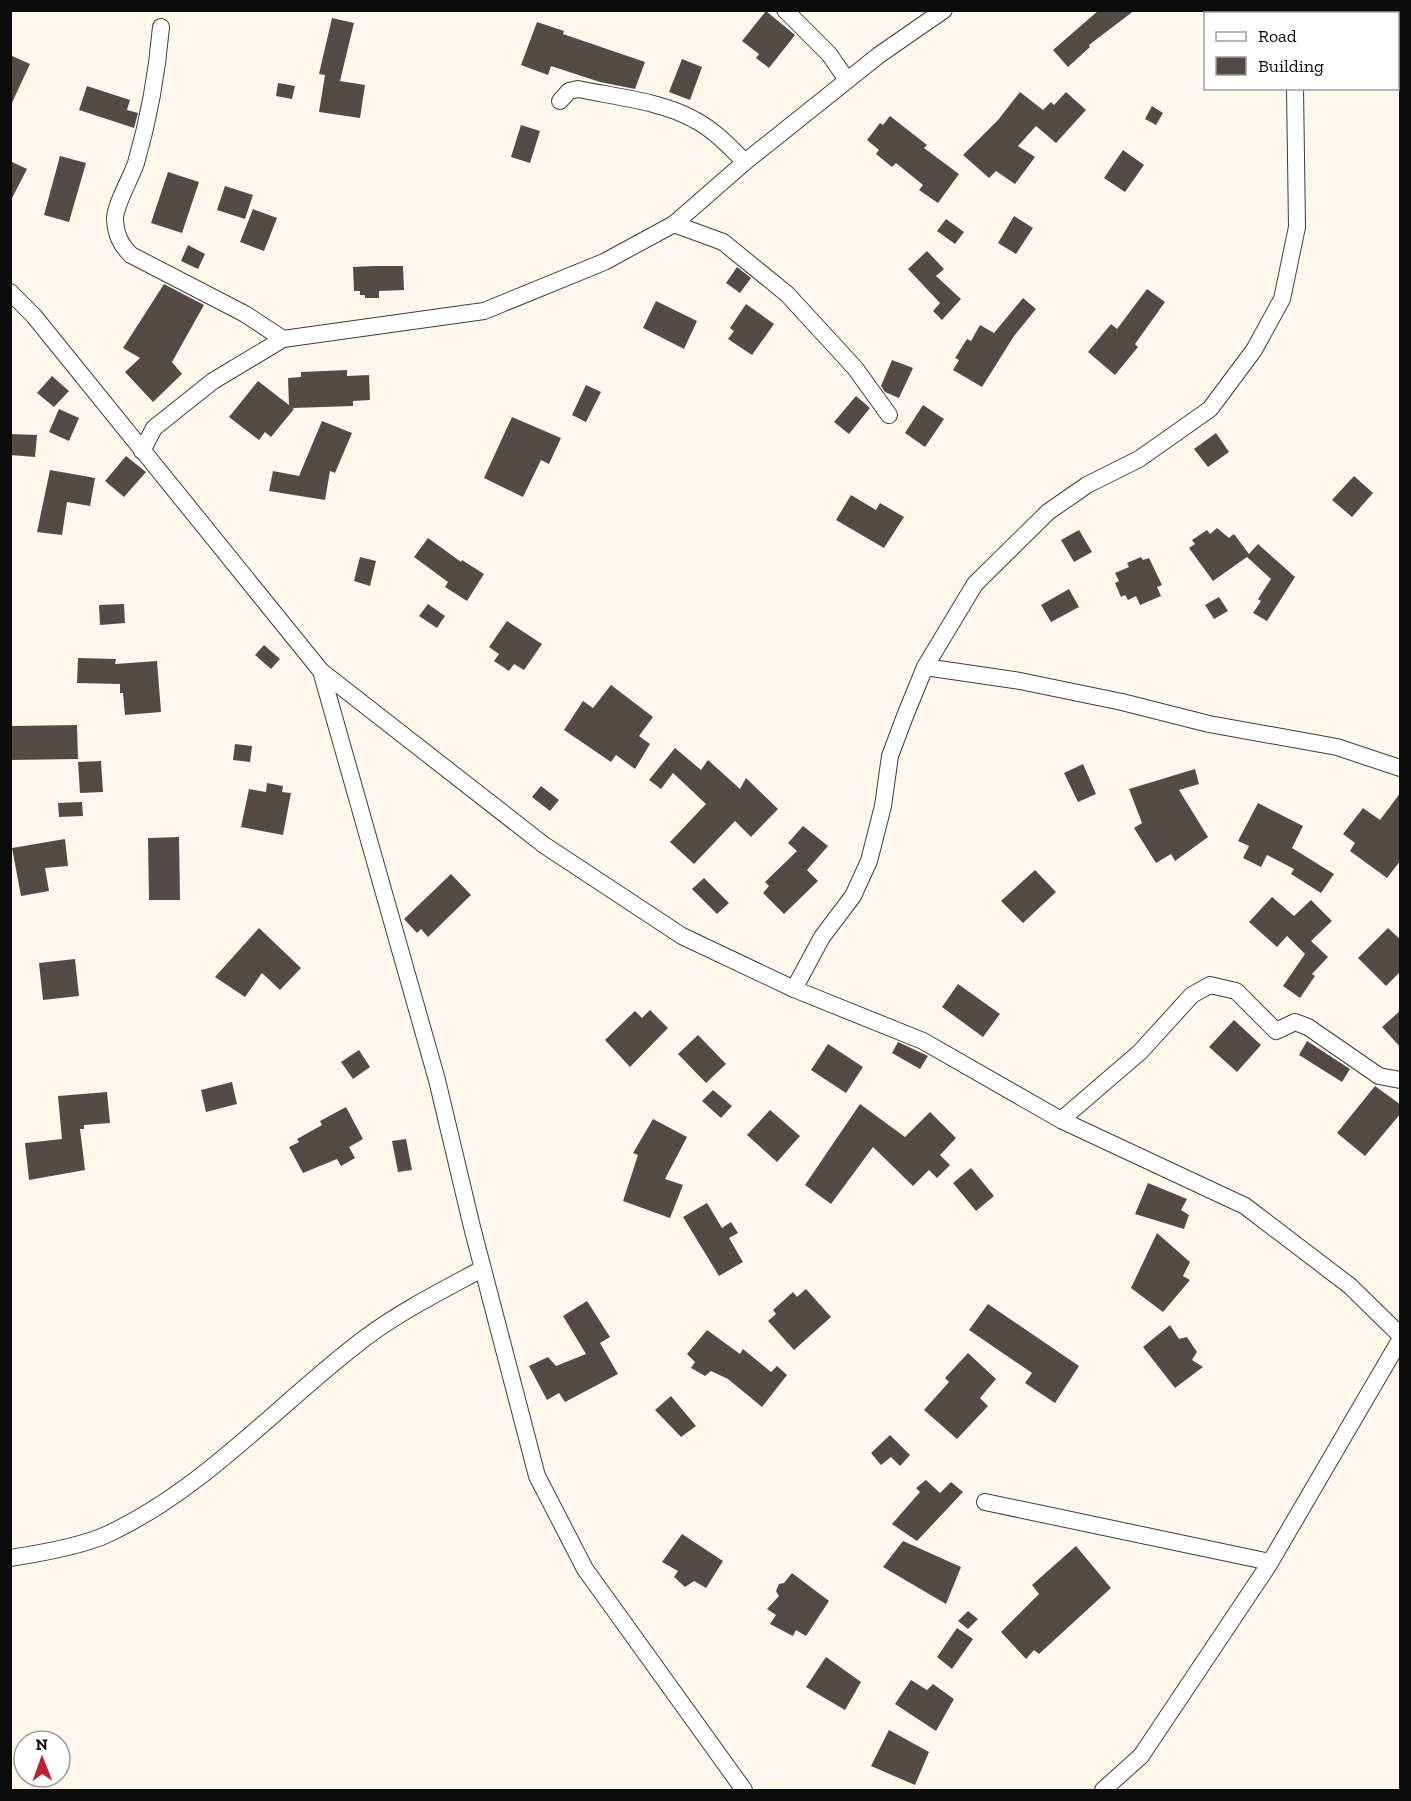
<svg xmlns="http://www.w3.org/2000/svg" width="1411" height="1801" font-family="'Zilla Slab',serif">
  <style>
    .building { fill: #544b47 }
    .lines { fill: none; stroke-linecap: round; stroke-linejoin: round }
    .street-casing { stroke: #3e3e3e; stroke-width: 18 }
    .street { stroke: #fff; stroke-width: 16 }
  </style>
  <rect width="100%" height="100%" fill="#fff8ea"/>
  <g class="building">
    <path d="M1099 10H1135L1089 45 1090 47 1068 67 1053 50Z"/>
    <path d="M766 11 795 35 769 68 756 58 759 54 742 41Z"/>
    <path d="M332 18 354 23 340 81 365 85 360 118 319 112 325 75 319 74Z"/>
    <path d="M537 22 564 31 563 34 645 62 635 89 600 82 551 66 548 75 521 65Z"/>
    <path d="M10 55 30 64 10 107Z"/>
    <path d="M682 59 702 67 690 100 669 92Z"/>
    <path d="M278 83 295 86 292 99 276 96Z"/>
    <path d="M87 86 130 100 127 110 138 113 134 128 79 110Z"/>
    <path d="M1020 92 1043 110 1051 102 1054 105 1066 92 1086 110 1056 143 1036 126 1018 146 1035 157 1015 184 996 171 989 178 963 155 998 120Z"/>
    <path d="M1152 106 1163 113 1156 125 1145 119Z"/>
    <path d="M890 116 927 145 924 148 959 174 938 203 919 190 923 185 896 163 892 167 876 154 879 150 867 140 880 123 883 125Z"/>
    <path d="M521 125 540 131 530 163 511 157Z"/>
    <path d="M1123 150 1144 165 1125 192 1104 178Z"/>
    <path d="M60 156 86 163 69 222 44 215Z"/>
    <path d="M10 161 27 169 10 202Z"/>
    <path d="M168 172 199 182 182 233 151 223Z"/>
    <path d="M225 186 253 195 245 219 217 210Z"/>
    <path d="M253 209 277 218 264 251 240 242Z"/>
    <path d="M1014 216 1033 228 1016 254 998 243Z"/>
    <path d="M946 219 964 232 955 244 937 231Z"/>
    <path d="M188 245 205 254 198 269 181 261Z"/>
    <path d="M927 251 944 269 936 276 961 299 942 320 933 311 940 303 908 269Z"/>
    <path d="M374 266H403L404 290 379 291V298H365V295H360V291H354L353 267Z"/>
    <path d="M737 267 751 278 740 293 726 283Z"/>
    <path d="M164 284 204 305 172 362 182 374 153 402 125 372 140 358 123 348Z"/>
    <path d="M1147 289 1165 302 1135 344 1138 347 1115 375 1088 352 1111 324 1117 329Z"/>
    <path d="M1023 298 1036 309 1014 336 982 387 953 370 959 360 955 358 967 339 971 341 980 325 994 333Z"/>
    <path d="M656 301 697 321 684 349 643 328Z"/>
    <path d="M746 304 774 324 752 355 728 339 734 331 730 328Z"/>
    <path d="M892 360 913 368 899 398 885 392 881 386Z"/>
    <path d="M347 370V376L369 375 370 400 353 401V406L292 408 294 409 271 437 265 432 259 440 229 417 258 381 289 405 288 378 301 377V372Z"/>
    <path d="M52 376 69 391 54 407 37 393Z"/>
    <path d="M586 385 601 392 586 422 572 415Z"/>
    <path d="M856 396 870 408 849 434 834 422Z"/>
    <path d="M923 405 944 419 925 447 905 433Z"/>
    <path d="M59 409 79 418 69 441 49 432Z"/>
    <path d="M512 417 561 438 549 464 541 460 523 497 484 478Z"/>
    <path d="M322 421 352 433 335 473 330 471 325 500 269 491 273 471 299 476Z"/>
    <path d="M1216 433 1229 452 1208 467 1194 449Z"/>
    <path d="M10 434 37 435 35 457 10 455Z"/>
    <path d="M126 456 146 472 124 497 105 481Z"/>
    <path d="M50 470 95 478 90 506 67 502 62 535 37 532Z"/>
    <path d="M1354 476 1373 493 1352 517 1332 500Z"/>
    <path d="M851 495 876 510 880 503 904 517 884 548 836 520Z"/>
    <path d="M1217 528 1229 538 1234 534 1249 554 1258 544 1295 577 1267 621 1253 613 1261 601 1258 599 1271 579 1247 557 1213 581 1189 548 1195 544 1192 540 1207 530 1210 534Z"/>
    <path d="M1079 530 1092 552 1074 562 1061 540Z"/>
    <path d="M428 538 461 562 462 560 484 574 467 601 445 587 448 582 414 557Z"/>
    <path d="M360 557 376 561 370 586 354 581Z"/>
    <path d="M1141 557 1143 560 1149 558 1162 585 1157 587 1161 596 1140 605 1136 596 1128 600 1125 595 1121 597 1115 583 1119 581 1115 573 1129 567 1127 563Z"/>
    <path d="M1069 589 1079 607 1051 622 1041 605Z"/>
    <path d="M1219 597 1228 611 1214 619 1205 605Z"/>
    <path d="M124 604 125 623 100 625 99 605Z"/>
    <path d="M428 604 445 616 437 628 419 616Z"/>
    <path d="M507 621 542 644 524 670 514 664 509 671 494 661 499 654 489 647Z"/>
    <path d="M264 645 280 659 271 669 255 655Z"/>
    <path d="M78 658 116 659 115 664 157 661 161 712 125 715 123 693H120V684L77 683Z"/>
    <path d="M611 685 653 717 639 736 650 744 635 769 616 755 611 762 564 730 583 701 593 708Z"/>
    <path d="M77 725 78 759 10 760V726Z"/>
    <path d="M235 744 252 746 250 762 233 760Z"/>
    <path d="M675 748 701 770 708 760 740 789 746 778 778 809 751 837 735 821 694 864 670 842 706 804 673 773 661 789 649 780Z"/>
    <path d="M101 761 103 792 80 793 78 762Z"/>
    <path d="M1083 764 1096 794 1078 802 1064 773Z"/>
    <path d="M1195 769 1199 784 1179 790 1208 837 1175 861 1171 854 1156 863 1134 828 1142 823 1129 789Z"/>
    <path d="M267 783 283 786 282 792 291 793 283 835 241 827 249 789 266 792Z"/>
    <path d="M541 786 559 800 550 811 532 797Z"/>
    <path d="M1401 792V860L1387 878 1350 851 1355 843 1343 834 1363 808 1380 820Z"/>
    <path d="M82 802 83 816 59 817 58 803Z"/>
    <path d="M1258 803 1303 826 1292 848 1334 874 1321 893 1291 874 1294 869 1267 855 1261 867 1243 858 1249 846 1238 841Z"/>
    <path d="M803 826 828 846 807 870 818 881 784 914 763 893 769 886 765 882 797 851 788 843Z"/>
    <path d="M179 837 180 900H149L148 838Z"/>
    <path d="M65 839 68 866 45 868 49 891 21 896 12 848Z"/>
    <path d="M1035 870 1056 892 1023 923 1001 901Z"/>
    <path d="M451 874 471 895 428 937 421 929 417 933 404 919Z"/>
    <path d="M704 878 729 903 717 914 692 889Z"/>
    <path d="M1272 897 1294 916 1311 900 1332 921 1311 941 1328 957 1312 974 1315 976 1300 998 1283 986 1305 954 1287 936 1277 947 1249 922Z"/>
    <path d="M259 928 301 968 280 990 262 973 245 997 215 977Z"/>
    <path d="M1388 928 1401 940V971L1386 986 1358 958Z"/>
    <path d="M75 959 79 996 43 1000 39 963Z"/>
    <path d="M958 984 1000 1014 983 1037 942 1007Z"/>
    <path d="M650 1010 668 1028 630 1067 605 1040 635 1011 642 1018Z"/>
    <path d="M1401 1010V1048L1382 1027Z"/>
    <path d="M1234 1020 1261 1045 1237 1072 1209 1047Z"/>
    <path d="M698 1035 726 1064 706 1083 678 1054Z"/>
    <path d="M1307 1041 1350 1069 1342 1082 1299 1055Z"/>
    <path d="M898 1042 928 1056 920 1069 892 1053Z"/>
    <path d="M828 1044 863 1067 846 1093 811 1070Z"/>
    <path d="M359 1050 370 1067 353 1079 341 1062Z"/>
    <path d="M232 1082 237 1104 206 1112 201 1090Z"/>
    <path d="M1375 1086 1401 1105V1113L1365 1156 1337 1133Z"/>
    <path d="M713 1090 732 1106 721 1118 702 1101Z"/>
    <path d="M107 1092 110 1123 84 1125V1129H80L85 1170 29 1180 25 1143 62 1139 58 1096Z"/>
    <path d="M860 1104 905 1137 930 1112 956 1138 940 1155 950 1165 937 1178 929 1170 913 1186 873 1147 831 1204 805 1185Z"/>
    <path d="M346 1107 363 1139 349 1147 355 1158 341 1166 337 1159 303 1173 289 1147 299 1142 297 1139 322 1125 320 1121Z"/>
    <path d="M770 1110 800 1136 777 1162 747 1135Z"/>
    <path d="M653 1119 687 1137 665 1179 683 1185 670 1218 623 1201 638 1155 633 1153Z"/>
    <path d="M406 1139 412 1170 398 1172 392 1141Z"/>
    <path d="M971 1168 994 1196 976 1211 953 1183Z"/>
    <path d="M1148 1183 1187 1199 1181 1210 1189 1215 1184 1229 1135 1214Z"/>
    <path d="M707 1203 722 1228 731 1222 738 1233 729 1238 743 1262 719 1276 683 1217Z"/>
    <path d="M1157 1233 1190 1262 1183 1276 1190 1280 1163 1312 1131 1288Z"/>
    <path d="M806 1289 831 1317 794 1350 768 1321 776 1314 773 1310 793 1292 797 1297Z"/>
    <path d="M587 1301 610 1337 600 1343 618 1374 565 1402 559 1393 547 1400 529 1366 548 1357 556 1366 586 1354 563 1316Z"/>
    <path d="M988 1304 1079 1366 1055 1403 1025 1383 1032 1373 969 1330Z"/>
    <path d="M1170 1325 1179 1339 1187 1337 1197 1352 1192 1360 1203 1367 1175 1388 1143 1347Z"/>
    <path d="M707 1330 740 1354 743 1349 771 1372 777 1366 787 1375 762 1407 728 1379 711 1371 705 1376 691 1368 695 1362 687 1354Z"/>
    <path d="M968 1353 996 1379 980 1398 988 1406 957 1439 924 1410 949 1382 945 1378Z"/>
    <path d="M671 1396 696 1426 681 1437 655 1410Z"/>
    <path d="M890 1435 910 1455 900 1466 891 1457 881 1465 871 1453Z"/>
    <path d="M926 1480 940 1493 951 1482 963 1492 917 1541 892 1524 920 1492 916 1488Z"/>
    <path d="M682 1534 723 1561 706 1588 694 1581 685 1587 674 1577 678 1571 662 1562Z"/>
    <path d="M903 1541 961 1567 946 1604 883 1567Z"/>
    <path d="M1076 1546 1111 1588 1039 1654 1034 1650 1026 1659 1001 1632 1039 1594 1032 1585Z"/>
    <path d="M792 1573 829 1601 806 1636 796 1630 793 1636 770 1624 776 1615 767 1609 779 1596 776 1591 779 1584 784 1583Z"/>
    <path d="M968 1611 978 1619 968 1629 958 1621Z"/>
    <path d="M957 1628 973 1639 952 1669 937 1657Z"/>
    <path d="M826 1657 861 1682 845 1710 806 1687Z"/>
    <path d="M911 1680 927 1690 933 1684 954 1699 936 1731 895 1704Z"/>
    <path d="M889 1730 929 1752 915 1785 871 1766Z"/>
  </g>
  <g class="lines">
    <defs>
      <g id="street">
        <path d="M785 10 829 54 847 80"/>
        <path d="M1284 10V14"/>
        <path d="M161 27C157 74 149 118 136 163 131 178 115 205 115 219 116 235 120 244 131 255L245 314 283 339"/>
        <path d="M560 101 569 91 578 89C616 97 661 101 695 120 714 130 730 147 745 162"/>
        <path d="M674 224 723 242 787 294 855 368 889 415"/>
        <path d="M10 292 34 316 321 671 544 845 682 936 794 989 923 1041 1061 1120 1245 1206 1350 1286 1400 1335"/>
        <path d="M142 451 154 428 213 381 283 339 484 311 604 262 674 224 745 162 879 55 944 10"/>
        <path d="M925 667 1020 681 1122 702 1209 724 1337 747 1400 768"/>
        <path d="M321 671 437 1080 472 1227 537 1476 585 1569 744 1790"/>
        <path d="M794 989 822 937 853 896 869 861 883 806 890 756 905 716 925 667 975 584 1048 512 1087 485 1139 459 1210 409 1254 350 1282 299 1297 227 1295 88"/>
        <path d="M1061 1120 1140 1052 1192 995 1210 985 1236 991 1276 1031 1295 1022 1308 1027 1379 1076 1400 1080"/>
        <path d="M985 1502 1270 1562"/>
        <path d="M10 1558C36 1554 85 1545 108 1534 206 1488 279 1403 365 1338 401 1311 443 1290 482 1269"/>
        <path d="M1103 1790 1141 1756 1268 1566 1400 1340"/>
      </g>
    </defs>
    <use href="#street" class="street-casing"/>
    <use href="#street" class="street"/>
  </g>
  <rect width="1411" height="1801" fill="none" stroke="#0b0b0b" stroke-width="24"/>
  <rect x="1204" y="12" width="195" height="78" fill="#ffffff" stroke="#9d9d9d" stroke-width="1.5"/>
  <rect x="1216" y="32" width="30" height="9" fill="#ffffff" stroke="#9d9d9d" stroke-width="1.5"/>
  <text x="1258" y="42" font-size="18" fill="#0b0b0b">Road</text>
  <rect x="1216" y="57" width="30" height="18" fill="#544b47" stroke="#9d9d9d" stroke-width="1.5"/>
  <text x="1258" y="72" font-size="18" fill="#0b0b0b">Building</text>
  <g transform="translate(42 1759) rotate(359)"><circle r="28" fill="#ffffff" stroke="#9d9d9d" stroke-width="1.5"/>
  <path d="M0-4.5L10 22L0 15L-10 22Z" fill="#c21d37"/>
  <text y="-9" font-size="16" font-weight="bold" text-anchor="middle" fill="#0b0b0b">N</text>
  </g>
</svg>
